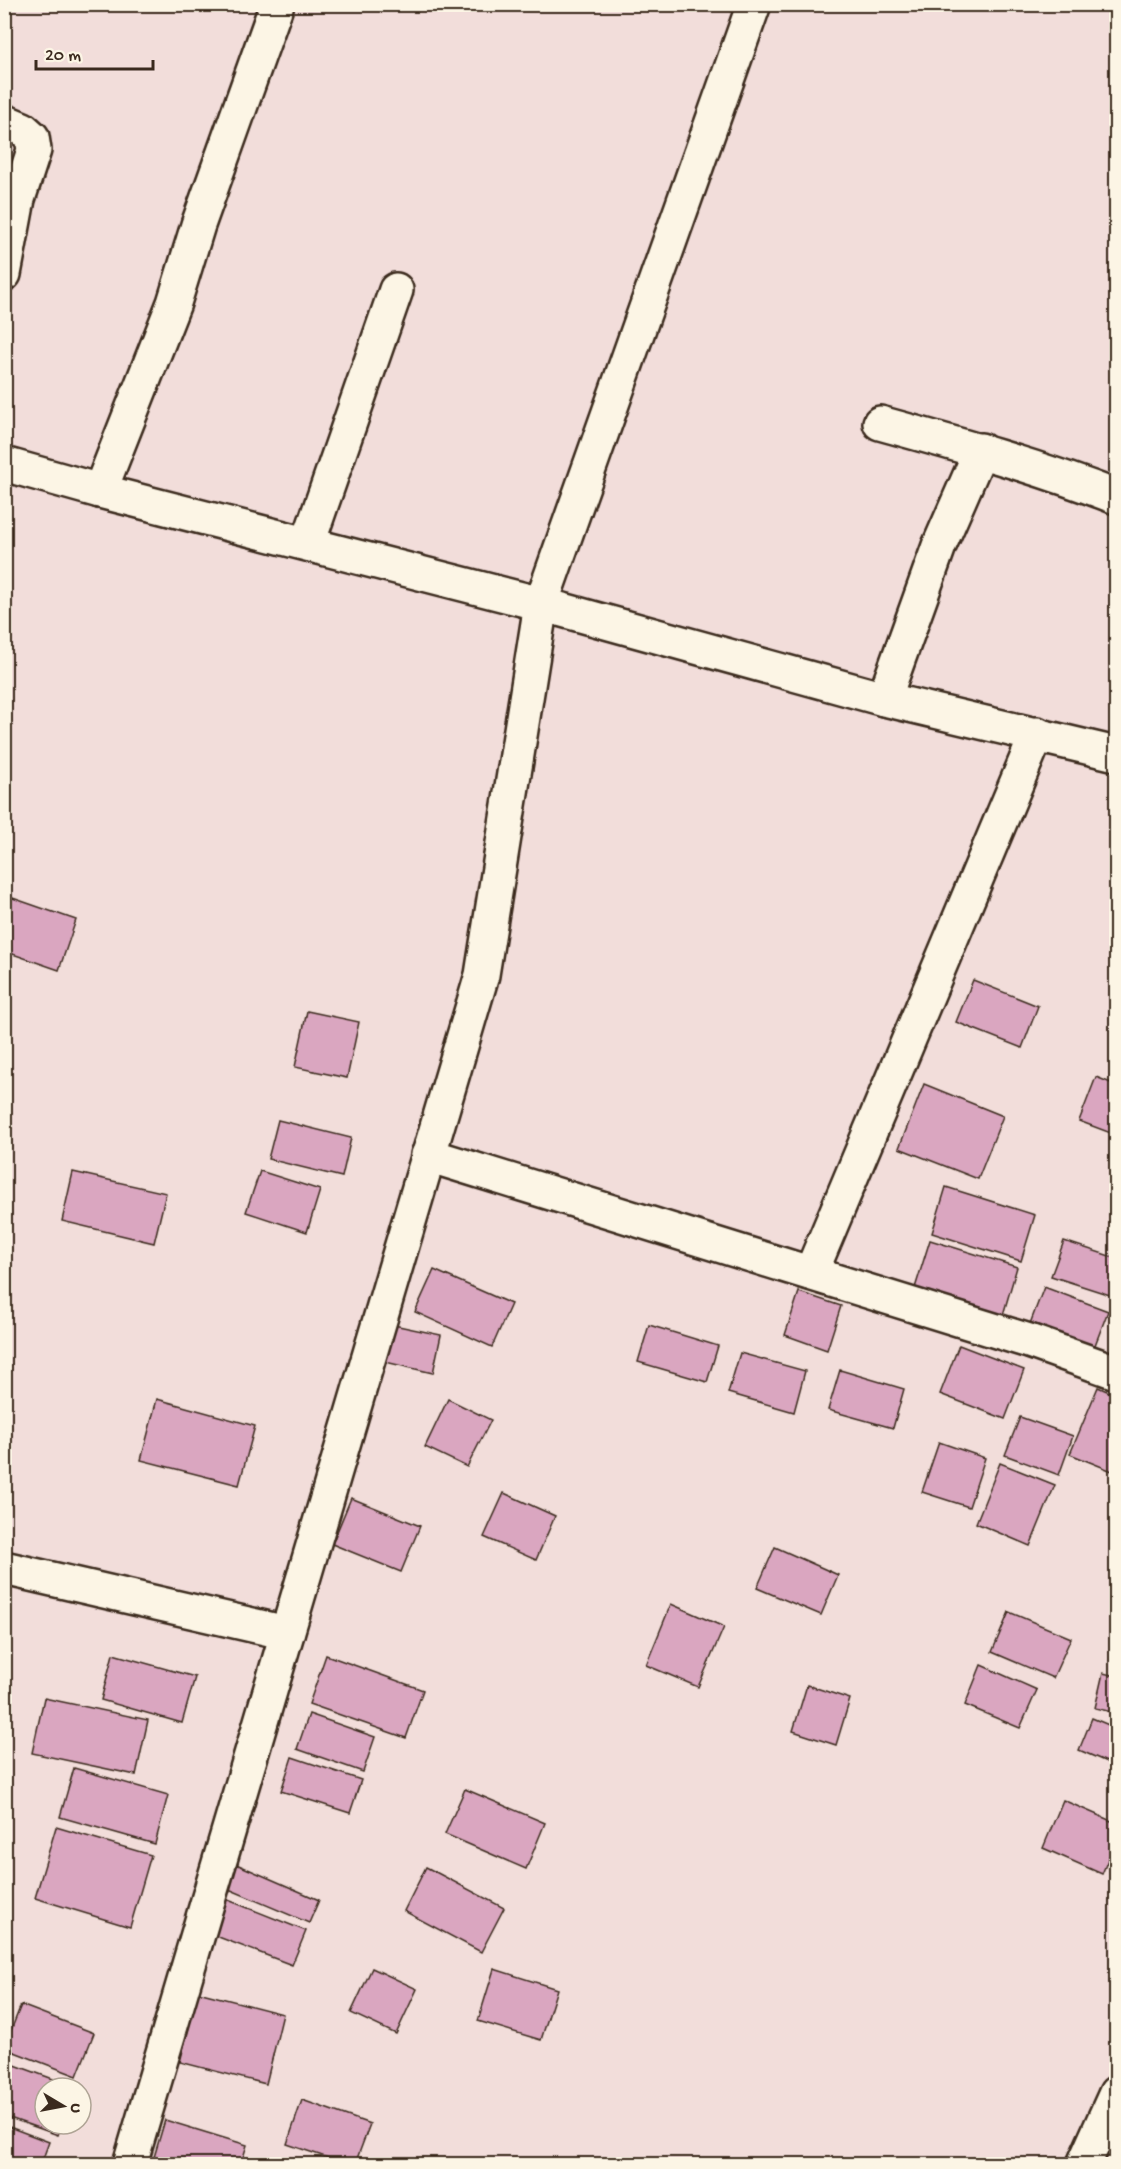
<svg xmlns="http://www.w3.org/2000/svg" width="1121" height="2169" font-family="'Gochi Hand',sans-serif">
  <style>
    .building { fill: #daa6c0; stroke: #3b2a1e; stroke-width: 1.5 }
    .lines { fill: none; stroke-linecap: round; stroke-linejoin: round }
    .minor-casing { stroke: #3b2a1e; stroke-width: 38 }
    .minor { stroke: #fcf5e5; stroke-width: 33 }
  </style>
  <rect width="100%" height="100%" fill="#f2ddda"/>
  <filter id="ink" filterUnits="userSpaceOnUse"><feTurbulence type="fractalNoise" baseFrequency=".0167" numOctaves="2"/><feDisplacementMap in="SourceGraphic" scale="12" xChannelSelector="R" yChannelSelector="G"/><feConvolveMatrix kernelMatrix="1 2 1 2 8 2 1 2 1" color-interpolation-filters="sRGB"/></filter>
  <g filter="url(#ink)">
    <g class="building">
      <path d="M4 895 76 920 59 970 4 951Z"/>
      <path d="M973 980 1038 1006 1022 1048 956 1022Z"/>
      <path d="M307 1011 359 1022 347 1078 295 1067Z"/>
      <path d="M1096 1077 1116 1085V1135L1079 1121Z"/>
      <path d="M924 1084 1003 1116 978 1179 899 1148Z"/>
      <path d="M278 1120 351 1138 342 1177 268 1159Z"/>
      <path d="M260 1171 320 1190 307 1232 246 1212Z"/>
      <path d="M73 1172 166 1193 154 1243 62 1221Z"/>
      <path d="M946 1187 1035 1215 1021 1261 932 1233Z"/>
      <path d="M930 1240 1017 1267 1003 1315 915 1288Z"/>
      <path d="M1064 1241 1116 1258V1274L1110 1295 1051 1276Z"/>
      <path d="M434 1270 511 1304 492 1347 415 1312Z"/>
      <path d="M1044 1287 1108 1311 1092 1353 1028 1329Z"/>
      <path d="M799 1292 841 1306 827 1350 785 1335Z"/>
      <path d="M389 1324 441 1335 433 1373 381 1361Z"/>
      <path d="M649 1325 718 1346 707 1382 638 1362Z"/>
      <path d="M959 1345 1024 1370 1005 1419 940 1394Z"/>
      <path d="M740 1353 805 1371 794 1412 728 1393Z"/>
      <path d="M840 1370 904 1389 893 1428 828 1410Z"/>
      <path d="M1098 1387 1116 1395V1461L1112 1471 1070 1454Z"/>
      <path d="M157 1399 255 1426 239 1485 141 1460Z"/>
      <path d="M448 1399 491 1420 467 1467 425 1447Z"/>
      <path d="M1020 1417 1073 1436 1059 1475 1005 1455Z"/>
      <path d="M939 1442 985 1458 969 1507 922 1492Z"/>
      <path d="M1000 1463 1055 1485 1030 1546 976 1523Z"/>
      <path d="M504 1493 555 1516 536 1560 484 1537Z"/>
      <path d="M351 1498 420 1526 401 1572 332 1544Z"/>
      <path d="M775 1547 838 1575 821 1615 757 1588Z"/>
      <path d="M671 1604 724 1627 698 1687 646 1665Z"/>
      <path d="M1009 1612 1071 1638 1053 1678 992 1652Z"/>
      <path d="M113 1654 195 1677 182 1723 101 1700Z"/>
      <path d="M326 1655 423 1690 406 1738 309 1704Z"/>
      <path d="M981 1665 1037 1690 1020 1728 965 1705Z"/>
      <path d="M1103 1673 1116 1676V1713L1095 1708Z"/>
      <path d="M807 1685 850 1699 836 1745 793 1731Z"/>
      <path d="M44 1698 148 1720 136 1775 32 1753Z"/>
      <path d="M309 1714 375 1737 363 1772 297 1749Z"/>
      <path d="M1092 1718 1116 1728V1766L1079 1750Z"/>
      <path d="M292 1757 361 1780 350 1813 281 1791Z"/>
      <path d="M74 1768 168 1795 155 1844 60 1817Z"/>
      <path d="M465 1789 545 1823 526 1869 445 1834Z"/>
      <path d="M1063 1800 1116 1823V1840L1102 1874 1043 1848Z"/>
      <path d="M56 1827 151 1855 130 1927 35 1898Z"/>
      <path d="M234 1863 319 1900 309 1923 224 1887Z"/>
      <path d="M426 1867 504 1908 481 1952 404 1911Z"/>
      <path d="M223 1898 306 1931 292 1965 208 1933Z"/>
      <path d="M372 1968 417 1989 396 2034 351 2013Z"/>
      <path d="M494 1969 557 1989 541 2040 478 2021Z"/>
      <path d="M198 1992 283 2014 266 2084 180 2062Z"/>
      <path d="M21 2005 94 2033 77 2076 4 2048Z"/>
      <path d="M4 2061 75 2087 45 2088V2124H62L58 2135 4 2116Z"/>
      <path d="M302 2100 370 2124 355 2164H346L287 2144Z"/>
      <path d="M165 2120 247 2145 241 2164H152Z"/>
      <path d="M4 2125 49 2142 41 2164H4Z"/>
    </g>
    <g class="lines">
      <defs>
        <g id="minor">
          <path d="M4 121 23 129 32 137 34 150 18 199 4 274"/>
          <path d="M880 423C960 445 1039 467 1116 497"/>
          <path d="M4 464 100 491 541 604 884 699 1116 754"/>
          <path d="M100 491 174 303 198 225 277 4"/>
          <path d="M308 543 396 290"/>
          <path d="M884 699 939 546 981 450"/>
          <path d="M428 1155 1029 1341 1116 1372"/>
          <path d="M811 1273 1037 734"/>
          <path d="M4 1568 287 1633"/>
          <path d="M130 2164 482 975 541 604 754 4"/>
          <path d="M1084 2164 1116 2093"/>
        </g>
      </defs>
      <use href="#minor" class="minor-casing"/>
      <use href="#minor" class="minor"/>
    </g>
  </g>
  <rect width="1121" height="2169" fill="none" stroke="#fcf5e5" stroke-width="24"/>
  <rect x="12" y="12" width="1097" height="2145" fill="none" stroke="#3b2a1e" stroke-width="2" filter="url(#ink)"/>
  <g transform="translate(63 2106) rotate(100)"><circle r="28" fill="#fcf5e5" stroke="#afa495" stroke-width="1.5"/>
  <path d="M0-4.5L10 22L0 15L-10 22Z" fill="#3b2a1e"/>
  <text y="-9" font-size="16" font-weight="bold" text-anchor="middle" fill="#3b2a1e">U</text>
  </g>
  <path d="M36 60v9h117v-9" fill="none" stroke="#3b2a1e" stroke-width="3"/>
  <text x="45" y="60" font-size="18" fill="#3b2a1e" stroke="#fcf5e5" stroke-width="4.5" paint-order="stroke">20 m</text>
</svg>
